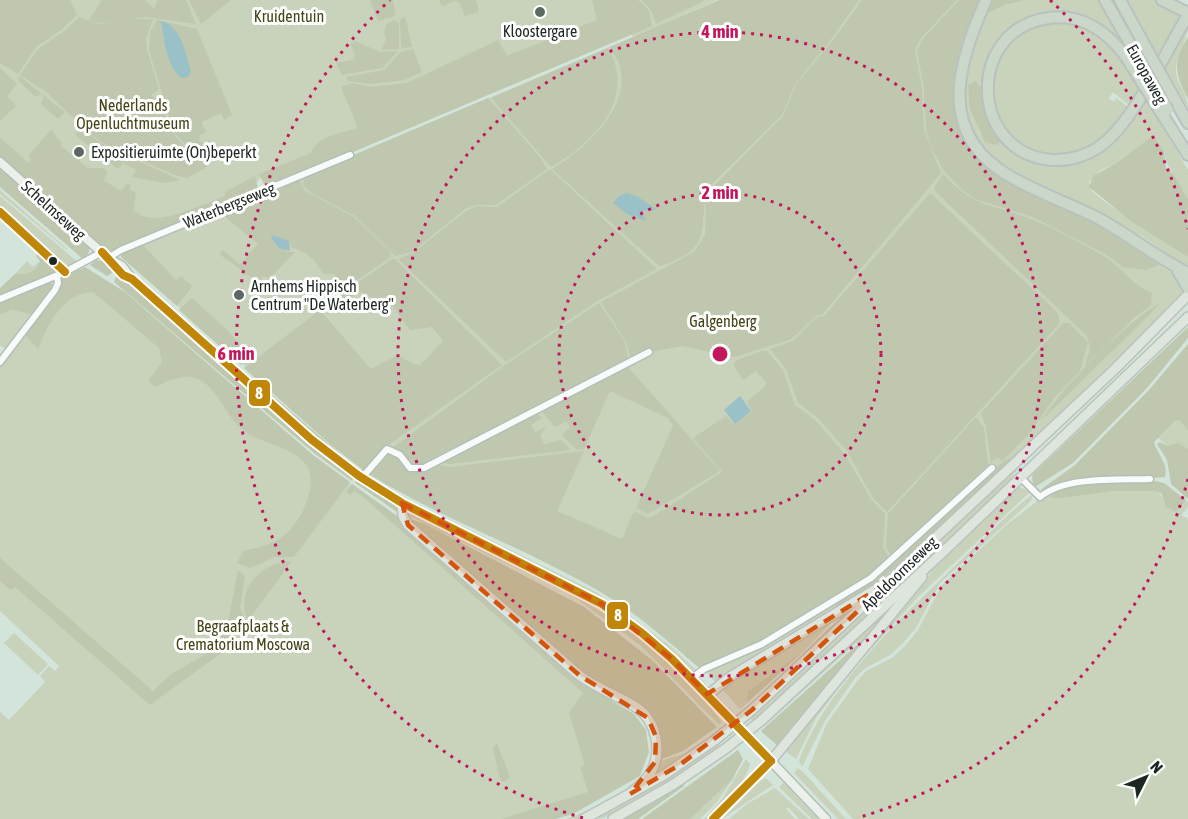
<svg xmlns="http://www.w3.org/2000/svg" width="1188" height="819" font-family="'Asap Condensed',sans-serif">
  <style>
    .green { fill: #c9d2bb }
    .forest { fill: #bfc8ae; fill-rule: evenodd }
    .water { fill: #9ac1c7 }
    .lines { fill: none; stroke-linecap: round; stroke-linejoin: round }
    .minor-casing { stroke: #b2bfb8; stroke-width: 9 }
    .tertiary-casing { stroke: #b2bfb8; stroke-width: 10 }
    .secondary-casing { stroke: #b2bfb8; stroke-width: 11 }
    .primary-casing { stroke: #b9c2be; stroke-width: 12 }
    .motorway-casing { stroke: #b9c2be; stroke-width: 14 }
    .minor { stroke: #f8fbfa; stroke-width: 6 }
    .tertiary { stroke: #f8fbfa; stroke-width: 7 }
    .secondary { stroke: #ebf0eb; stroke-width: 8 }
    .primary { stroke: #dde5dc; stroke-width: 9 }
    .motorway { stroke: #cbd7c8; stroke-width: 10 }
    .primary-bridge-casing { stroke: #b9c2be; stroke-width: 12; stroke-linecap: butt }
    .motorway-bridge-casing { stroke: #b9c2be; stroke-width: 14; stroke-linecap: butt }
    .primary-bridge { stroke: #dde5dc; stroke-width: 9 }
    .motorway-bridge { stroke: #cbd7c8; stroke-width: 10 }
    .bus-1-casing { stroke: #fff; stroke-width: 12 }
    .bus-1 { stroke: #c08608; stroke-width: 8 }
    .marked { fill: #d4540e; fill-opacity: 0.2; stroke: #d4540e; stroke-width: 4.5; stroke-dasharray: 12 8; stroke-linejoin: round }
    .ring { fill: none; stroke: #c2185b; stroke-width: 3; stroke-dasharray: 3 6 }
    .poi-dot { fill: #5c6962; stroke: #fff; stroke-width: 2 }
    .bus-dot { fill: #1c2721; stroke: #fff; stroke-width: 2 }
    .labels { text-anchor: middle; stroke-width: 6; stroke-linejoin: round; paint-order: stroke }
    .park-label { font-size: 16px; fill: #434515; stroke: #fff }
    .poi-label { font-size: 16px; fill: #1c2721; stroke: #fff; text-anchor: start }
    .street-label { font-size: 16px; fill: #1c2721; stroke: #fff }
    .centre { fill: #c2185b; stroke: #fff; stroke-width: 3 }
    .ring-label { font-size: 18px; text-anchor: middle; font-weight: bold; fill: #c2185b; stroke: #fff; stroke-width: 6; stroke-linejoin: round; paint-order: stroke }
    .line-badge { stroke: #fff; stroke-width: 2 }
    .badge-label { font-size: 16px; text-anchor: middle; font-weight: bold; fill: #fff }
  </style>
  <rect width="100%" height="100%" fill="#d3e4db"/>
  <g class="green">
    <path d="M0 0H717L660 26 722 0H981L959 52 953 93 955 106 980 158 1159 265C1170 272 1183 278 1182 293L1133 346 1080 396 874 584 715 682 707 672 710 669 754 650 801 623 630 609 581 581 371 474 334 445 125 259V252L633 37 628 28 259 179 253 189 111 246 0 137Z"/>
    <path d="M1026 0H1098L1123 44 1104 30 1040 15 1026 21 985 71 983 88 979 83 970 100 980 133 1000 142V136L1014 149 1082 159 1144 96 1188 170V199C1179 182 1167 170 1164 151L1148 139 1118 162 1099 171 1089 182 1092 191 1105 202 1188 257V269C1169 256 1151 241 1131 230 1077 200 966 176 963 99 962 69 973 43 983 16L1005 5Z"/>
    <path d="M1127 0H1157L1184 15 1159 57Z"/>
    <path d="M1048 22C1098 23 1115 49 1140 89L1129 105 1113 92 1109 98 1114 102 1116 98 1128 107C1120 118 1113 130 1102 139 1032 197 948 92 1019 35 1026 29 1039 26 1048 22Z"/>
    <path d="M1188 23C1188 42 1177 52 1176 68 1175 83 1188 93 1188 108L1163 64Z"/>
    <path d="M0 190 67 249 68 251 0 194Z"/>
    <path d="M0 196 79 263 72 267 64 265 20 226 21 222 0 208Z"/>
    <path d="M27 261 33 267 40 261C37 272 26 275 15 274Z"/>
    <path d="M78 278 376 503 591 689 593 794 509 819H0V712L9 720 45 682 40 676 49 666 55 671 59 666 0 611V367L25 335Z"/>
    <path d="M12 310 33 315 7 349 0 346V315Z"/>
    <path d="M1176 420 1180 421 1188 431V449L1168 446 1158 438Z"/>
    <path d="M1015 468 1017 470 1005 486 753 721 750 718Z"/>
    <path d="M1019 487 1031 491 919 596 872 648 869 647 934 569Z"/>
    <path d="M1113 491H1157L1176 512 1186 500 1188 502V507L1181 515 1188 519V819H853L808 769 827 723 858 680 866 671 892 658 904 647 918 630 942 585 1005 526 1045 495 1056 499Z"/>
    <path d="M1033 494 1031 501 940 583 916 628 902 644 890 655 864 669 855 678 825 721 802 767 799 761C827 686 905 614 962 559 986 537 1008 513 1033 494Z"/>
    <path d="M409 500 596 592 669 645 696 670 693 671 631 618 595 594Z"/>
    <path d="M409 513C432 518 458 536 479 546 571 591 661 638 722 722L719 725 641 646 573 596 407 515Z"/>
    <path d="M914 581 863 643H856L766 724 764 722Z"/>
    <path d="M836 618 804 651 748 691 746 704 740 709 722 689Z"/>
    <path d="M14 633 48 664 38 675 4 643Z"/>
    <path d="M867 650 816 718 796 759 784 750Z"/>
    <path d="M718 743 721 747C697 764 622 819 596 819L659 783Z"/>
    <path d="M698 744 651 778 657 762 684 754Z"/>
    <path d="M746 759 750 764C746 784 722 804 708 819H704L722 799Z"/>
    <path d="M649 766C644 787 595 808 577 819H566C591 811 635 789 649 766Z"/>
    <path d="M798 768 803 772 846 819H838L794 773Z"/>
    <path d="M766 778 773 785 722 819 760 781Z"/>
    <path d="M732 780 717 802 700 819H690Z"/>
    <path d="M783 783 786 785 818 819H812L779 787Z"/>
    <path d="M775 788 809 819H799L788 807 786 809 795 819H729L747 804Z"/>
  </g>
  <g class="forest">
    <path d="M0 0H70L77 15 61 30 36 47 18 74 0 63Z"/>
    <path d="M102 0H145L154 9 158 0H186L196 24 146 17 99 23 92 21 90 19Z"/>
    <path d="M189 0H231L201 24Z"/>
    <path d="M370 0H393L395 13 393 17 378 21Z"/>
    <path d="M439 0H476L479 12 465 16 459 2 454 1 442 7Z"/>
    <path d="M592 0H638L649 10 652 26 301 174 266 188 259 174 311 153C316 136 342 133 358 128L341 87 352 83 370 87 407 83 498 40 507 56 597 20Z"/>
    <path d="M641 0H704V1L656 24 651 10Z"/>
    <path d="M719 0H859L829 42 796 83 782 115 711 185C696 211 714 241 682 257 674 260 667 265 659 266L552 169C584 149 634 107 619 63 617 58 612 52 610 47ZM648 203 656 211H642L645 220 622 208Z"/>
    <path d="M862 0H957L921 38 915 50 922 88 924 130 941 173 822 315H817L792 339 735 357 682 346 630 356 625 340 601 302 694 252 705 235 706 201 713 187 783 116 797 83 831 43Z"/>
    <path d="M959 0H982L960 50 954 91 956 108 973 148 1099 224 1159 265 1146 270 1123 267 1105 254 1035 218 975 199 961 189 944 171 931 147 926 130 924 88 917 51 922 40Z"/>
    <path d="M990 0H1026L1005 5 983 16Z"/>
    <path d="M79 17 99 24 125 19H153L146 39 147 50 159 89 151 95 161 104 164 101C167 137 183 144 207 166L205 168 187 178 174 175 103 143 89 133 45 91 20 75 38 49 63 32Z"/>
    <path d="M404 17 406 19 412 47 401 48 400 20Z"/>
    <path d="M157 20 197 29 232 115 224 120 221 113 201 122 206 132 200 135 199 141 204 144 210 140 213 145 198 155 176 135 170 120 149 50 150 32ZM161 21C181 25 186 54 191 71L176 73 166 52Z"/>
    <path d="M394 20 399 23V49L381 50 386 41 384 32 387 24Z"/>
    <path d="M1188 37V99C1175 75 1172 61 1188 37Z"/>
    <path d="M356 41 380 52 398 51 382 68 342 75 336 63 353 60 355 54 350 44Z"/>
    <path d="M608 48C637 99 594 142 551 167L491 98Z"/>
    <path d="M413 49 422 72 404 80 371 84 348 81 346 77 384 70 400 52Z"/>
    <path d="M0 68 17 84 7 96 16 106 0 121Z"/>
    <path d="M19 76 65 112 58 119 41 104 44 97 41 94 35 97 18 80Z"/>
    <path d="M975 81 983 88C984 110 1000 128 1000 142L996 145 985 142 970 109 968 86Z"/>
    <path d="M488 98 540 157 547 169 496 205H477L465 209 412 252 395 256 355 216 311 193 303 185 304 176Z"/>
    <path d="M81 128 102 144 180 180 165 183 132 177 136 170 123 163 118 169 75 135Z"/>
    <path d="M51 130 62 143 61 146 88 168H104L107 173 104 181 122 191 127 183 131 186 129 189 136 193 134 210C152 231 203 204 225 196V192L255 176 258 189 256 192 108 252 0 158V137L28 163 31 159 28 156Z"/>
    <path d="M1154 137 1164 151 1166 168 1174 175 1188 199V257L1131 221 1089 187 1093 176 1118 162 1148 139Z"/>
    <path d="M0 166 89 245V252L83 259 0 187Z"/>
    <path d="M550 169 657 269 599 300 506 362 398 259 413 253 466 211 477 206 497 207Z"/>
    <path d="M943 174C977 210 990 203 1031 219 1055 228 1079 242 1102 255 1120 265 1135 288 1152 293L1151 305 1134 318 1085 366 1090 348 1087 336 936 192 934 188Z"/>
    <path d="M298 178 305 191 354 217 390 252 391 257 347 287 333 274H323C316 260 307 252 291 247L289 241 286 252H295L269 279 264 276 259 283 219 254 223 250 240 264 258 244 219 212Z"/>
    <path d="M930 193 1056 311 1059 316V324L887 512 873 498 847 451 818 418 798 403 786 369 770 349 793 341 817 317 824 316Z"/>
    <path d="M142 244 176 280 181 276 192 286 177 306 121 257V253Z"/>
    <path d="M39 253 58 269 56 273 0 297V288L15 274C26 275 37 272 40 261L36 256Z"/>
    <path d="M392 259H395L502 365 387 446 363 470 332 446 244 368 320 310 371 369 398 355 413 364 420 365 443 341 432 327 410 330 386 297 378 301 362 292 348 298 337 297Z"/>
    <path d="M96 260 105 261 115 271 107 276 90 265Z"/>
    <path d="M85 267 125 292 313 455 350 482 294 557H275L250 568 237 563 243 551C258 548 274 544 286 534 302 520 323 478 302 460 285 444 258 444 241 428 224 414 217 385 195 378 181 374 167 381 156 387L148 381 162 362 159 348 93 292C63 292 47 326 38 349L25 335 47 305 62 278Z"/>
    <path d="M118 273 353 477V479L352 481 314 453 114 282Z"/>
    <path d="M50 282 55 286 33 315 12 310 0 315V302Z"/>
    <path d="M192 298 228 331 247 353 248 357 241 365 179 310Z"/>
    <path d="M599 303 624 340 628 358 423 466 412 467 392 448 505 365Z"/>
    <path d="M1160 303 1148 316 1041 421C1063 386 1124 324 1160 303Z"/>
    <path d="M178 312 239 367 237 368Z"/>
    <path d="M1063 323H1069L1088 342 1080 371 1055 397 1029 434 1002 461 997 457 991 462 986 427 981 413Z"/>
    <path d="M1188 327V338L1147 388 1073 463 1035 487 1033 485 1032 475Z"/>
    <path d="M1188 344V431L1180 421 1176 420 1154 442C1157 454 1169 464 1165 477L1060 486 1040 490 1075 465 1149 390Z"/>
    <path d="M762 351H767L783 370 795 405 815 420 844 453 871 499 885 514 883 547 888 557 887 561 869 576 761 643 703 667H698C667 640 636 613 601 592 526 548 443 520 369 474L387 453 400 458 412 472 437 465 449 467 584 451 557 511 622 539 634 511 648 518 654 516 722 472 693 438 726 416 734 424 752 411 747 402 764 387 766 382 756 371 743 380 733 364 737 360Z"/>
    <path d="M627 366 720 471 648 514 636 508 673 426 668 418 610 391 584 449 577 450 562 435 569 428V424L565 422 555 427 543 413 544 407Z"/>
    <path d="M243 370 361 472 296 420Z"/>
    <path d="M536 413 542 418 531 425 535 432 546 427 540 436 544 444 561 440 571 450 449 464 441 462Z"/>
    <path d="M976 417 984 428 988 465 891 555 886 547 888 514Z"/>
    <path d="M1160 442 1168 446 1178 443 1188 449V499L1171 484 1167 460 1157 444Z"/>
    <path d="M1009 458 1011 461 880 581 836 609V604L883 571 986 475Z"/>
    <path d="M358 480 398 507 400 514 354 482Z"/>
    <path d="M1150 480 1164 483 1186 500 1176 512 1166 507 1162 494 1156 491H1113L1056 499 1045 495C1079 480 1113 481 1150 480Z"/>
    <path d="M352 484 400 518 612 701 634 714 646 730 649 752 640 776 573 814 556 819H501L588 792 580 767 585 765 569 713 583 693 361 495 355 491 350 495 346 492Z"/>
    <path d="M408 518 425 524 584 607 652 660 717 727 683 751 659 760 656 727 595 684 408 521Z"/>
    <path d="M0 558 153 691 171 674 211 651 219 641 227 627 238 570 245 576 240 608 246 622 225 650 150 705 15 587 11 590 0 581Z"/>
    <path d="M292 561 248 621C234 589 261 562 292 561Z"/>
    <path d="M870 594 750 708 748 706C791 670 825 626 870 594Z"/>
    <path d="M857 645H862L778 746 761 731Z"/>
    <path d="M804 651 746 704 748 691Z"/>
    <path d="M497 743 510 777 504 782 500 779 493 749Z"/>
    <path d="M738 750 743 759 732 780 690 819H642Z"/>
    <path d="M683 783 684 786 638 819H621Z"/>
  </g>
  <g class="water">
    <path d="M161 21C181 25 186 54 191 71L188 77 181 78C165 63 164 38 161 21Z"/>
    <path d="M627 193 638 197 658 210 642 211 646 221 627 214 613 203 619 196Z"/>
    <path d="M272 235 289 241 290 251 279 248 271 238Z"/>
    <path d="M740 396 751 411 735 424 724 410Z"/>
  </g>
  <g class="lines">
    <defs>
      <g id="minor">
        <path d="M0 212 56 261 65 272"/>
        <path d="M108 258 121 250 350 155"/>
        <path d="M0 299 65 272 102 252"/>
        <path d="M0 362 55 290 58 283 57 276"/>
        <path d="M359 476 366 473 387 449 400 455 410 468H424L649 352"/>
        <path d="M1020 477 1040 497C1065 476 1118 480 1150 479"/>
        <path d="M692 678 704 669 762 644 871 578 992 468"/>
      </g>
      <path id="tertiary" d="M713 819 771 761"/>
      <g id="secondary">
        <path d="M0 162 108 258 123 275 131 278"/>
        <path d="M108 258 122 266 132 279 312 440 359 476 402 503 602 604 642 633 692 678 826 819"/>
      </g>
      <g id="primary">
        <path d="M402 503 403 516 408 525 579 675C596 688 617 695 636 707 657 721 663 752 650 774 645 782 637 788 630 794"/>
        <path d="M708 695 730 677 881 586"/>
        <path d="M752 710 1116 368 1188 295"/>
        <path d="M762 720 942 553 1188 317"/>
        <path d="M771 761 922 577"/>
        <path d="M584 819 664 775 715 740"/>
        <path d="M613 819 674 784 725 749"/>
      </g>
      <g id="motorway">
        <path d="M986 0C958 64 935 134 1011 177 1037 192 1067 203 1094 216 1127 233 1155 257 1188 273"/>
        <path d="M1105 0 1132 47"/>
        <path d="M1120 0 1139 35"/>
        <path d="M1162 0 1188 13"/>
        <path d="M1126 57C1108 32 1081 13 1049 18 965 29 969 154 1052 160 1070 161 1089 155 1103 144 1135 119 1166 51 1188 15"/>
        <path d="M1174 98 1188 123"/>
        <path d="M1164 117 1188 155"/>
        <path d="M1178 271 1188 288"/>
      </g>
    </defs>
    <use href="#minor" class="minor-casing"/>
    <use href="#tertiary" class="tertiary-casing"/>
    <use href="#secondary" class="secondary-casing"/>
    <use href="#primary" class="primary-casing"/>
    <use href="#motorway" class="motorway-casing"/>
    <use href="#minor" class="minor"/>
    <use href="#tertiary" class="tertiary"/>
    <use href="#secondary" class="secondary"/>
    <use href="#primary" class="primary"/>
    <use href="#motorway" class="motorway"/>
    <defs>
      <g id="primary-bridge">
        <path d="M715 740 752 710"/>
        <path d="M725 749 762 720"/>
      </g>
      <g id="motorway-bridge">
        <path d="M1139 35 1174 98"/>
        <path d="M1132 47 1168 110"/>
        <path d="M1126 57 1164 117"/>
      </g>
    </defs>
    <use href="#primary-bridge" class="primary-bridge-casing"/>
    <use href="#motorway-bridge" class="motorway-bridge-casing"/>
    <use href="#primary-bridge" class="primary-bridge"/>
    <use href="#motorway-bridge" class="motorway-bridge"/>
    <defs>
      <g id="bus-1">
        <path d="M0 212 65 272"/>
        <path d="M102 252 123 275 132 279 312 440 359 476 402 503 602 604 642 633 672 659 771 761"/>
        <path d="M713 819 771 761"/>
      </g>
    </defs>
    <use href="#bus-1" class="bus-1-casing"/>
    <use href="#bus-1" class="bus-1"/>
  </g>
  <path class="marked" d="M402 503 602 604 672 659 707 694 889 582 752 710 681 764 630 794 655 762 656 737 648 718 579 675 408 525Z"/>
  <g class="ring">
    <circle cx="720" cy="354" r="161"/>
    <circle cx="720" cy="354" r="322"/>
    <path d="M1188 479A484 484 0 0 1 857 818M583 818A484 484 0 0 1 390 0M1050 0A484 484 0 0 1 1188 229"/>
  </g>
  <g class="poi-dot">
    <circle cx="540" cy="12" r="6"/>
    <circle cx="79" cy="152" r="6"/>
    <circle cx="239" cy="295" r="6"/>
  </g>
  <circle class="bus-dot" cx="53" cy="261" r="5"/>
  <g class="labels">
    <g class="park-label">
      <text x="289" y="22">Kruidentuin</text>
      <text x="133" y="111">Nederlands<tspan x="133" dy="18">Openluchtmuseum</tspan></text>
      <text x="723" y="327">Galgenberg</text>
      <text x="243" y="632">Begraafplaats &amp;<tspan x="243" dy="18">Crematorium Moscowa</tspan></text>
    </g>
    <g class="poi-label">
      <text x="540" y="37" text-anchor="middle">Kloostergare</text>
      <text x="91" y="158">Expositieruimte (On)beperkt</text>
      <text x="251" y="292">Arnhems Hippisch<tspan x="251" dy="18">Centrum "De Waterberg"</tspan></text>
    </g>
    <g class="street-label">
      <text transform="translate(1147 74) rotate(61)" y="6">Europaweg</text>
      <text transform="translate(229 205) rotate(-22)" y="6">Waterbergseweg</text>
      <text transform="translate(54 210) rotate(42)" y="6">Schelmseweg</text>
      <text transform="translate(899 573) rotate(-44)" y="6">Apeldoornseweg</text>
    </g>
  </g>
  <circle cx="720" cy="354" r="9" class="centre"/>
  <g class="ring-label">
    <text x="720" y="38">4 min</text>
    <text x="720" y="199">2 min</text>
    <text x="236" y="360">6 min</text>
  </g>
  <g class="line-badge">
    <rect x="248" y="379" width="23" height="28" rx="6" fill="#c08608"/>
    <rect x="606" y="601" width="23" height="29" rx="6" fill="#c08608"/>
  </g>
  <g class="badge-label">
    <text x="259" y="399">8</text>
    <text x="618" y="621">8</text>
  </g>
  <g transform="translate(1146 777) rotate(47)" stroke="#ffffff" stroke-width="4.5" paint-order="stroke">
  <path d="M0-4.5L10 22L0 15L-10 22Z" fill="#1c2721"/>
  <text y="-9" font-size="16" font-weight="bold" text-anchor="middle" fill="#1c2721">N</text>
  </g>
</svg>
